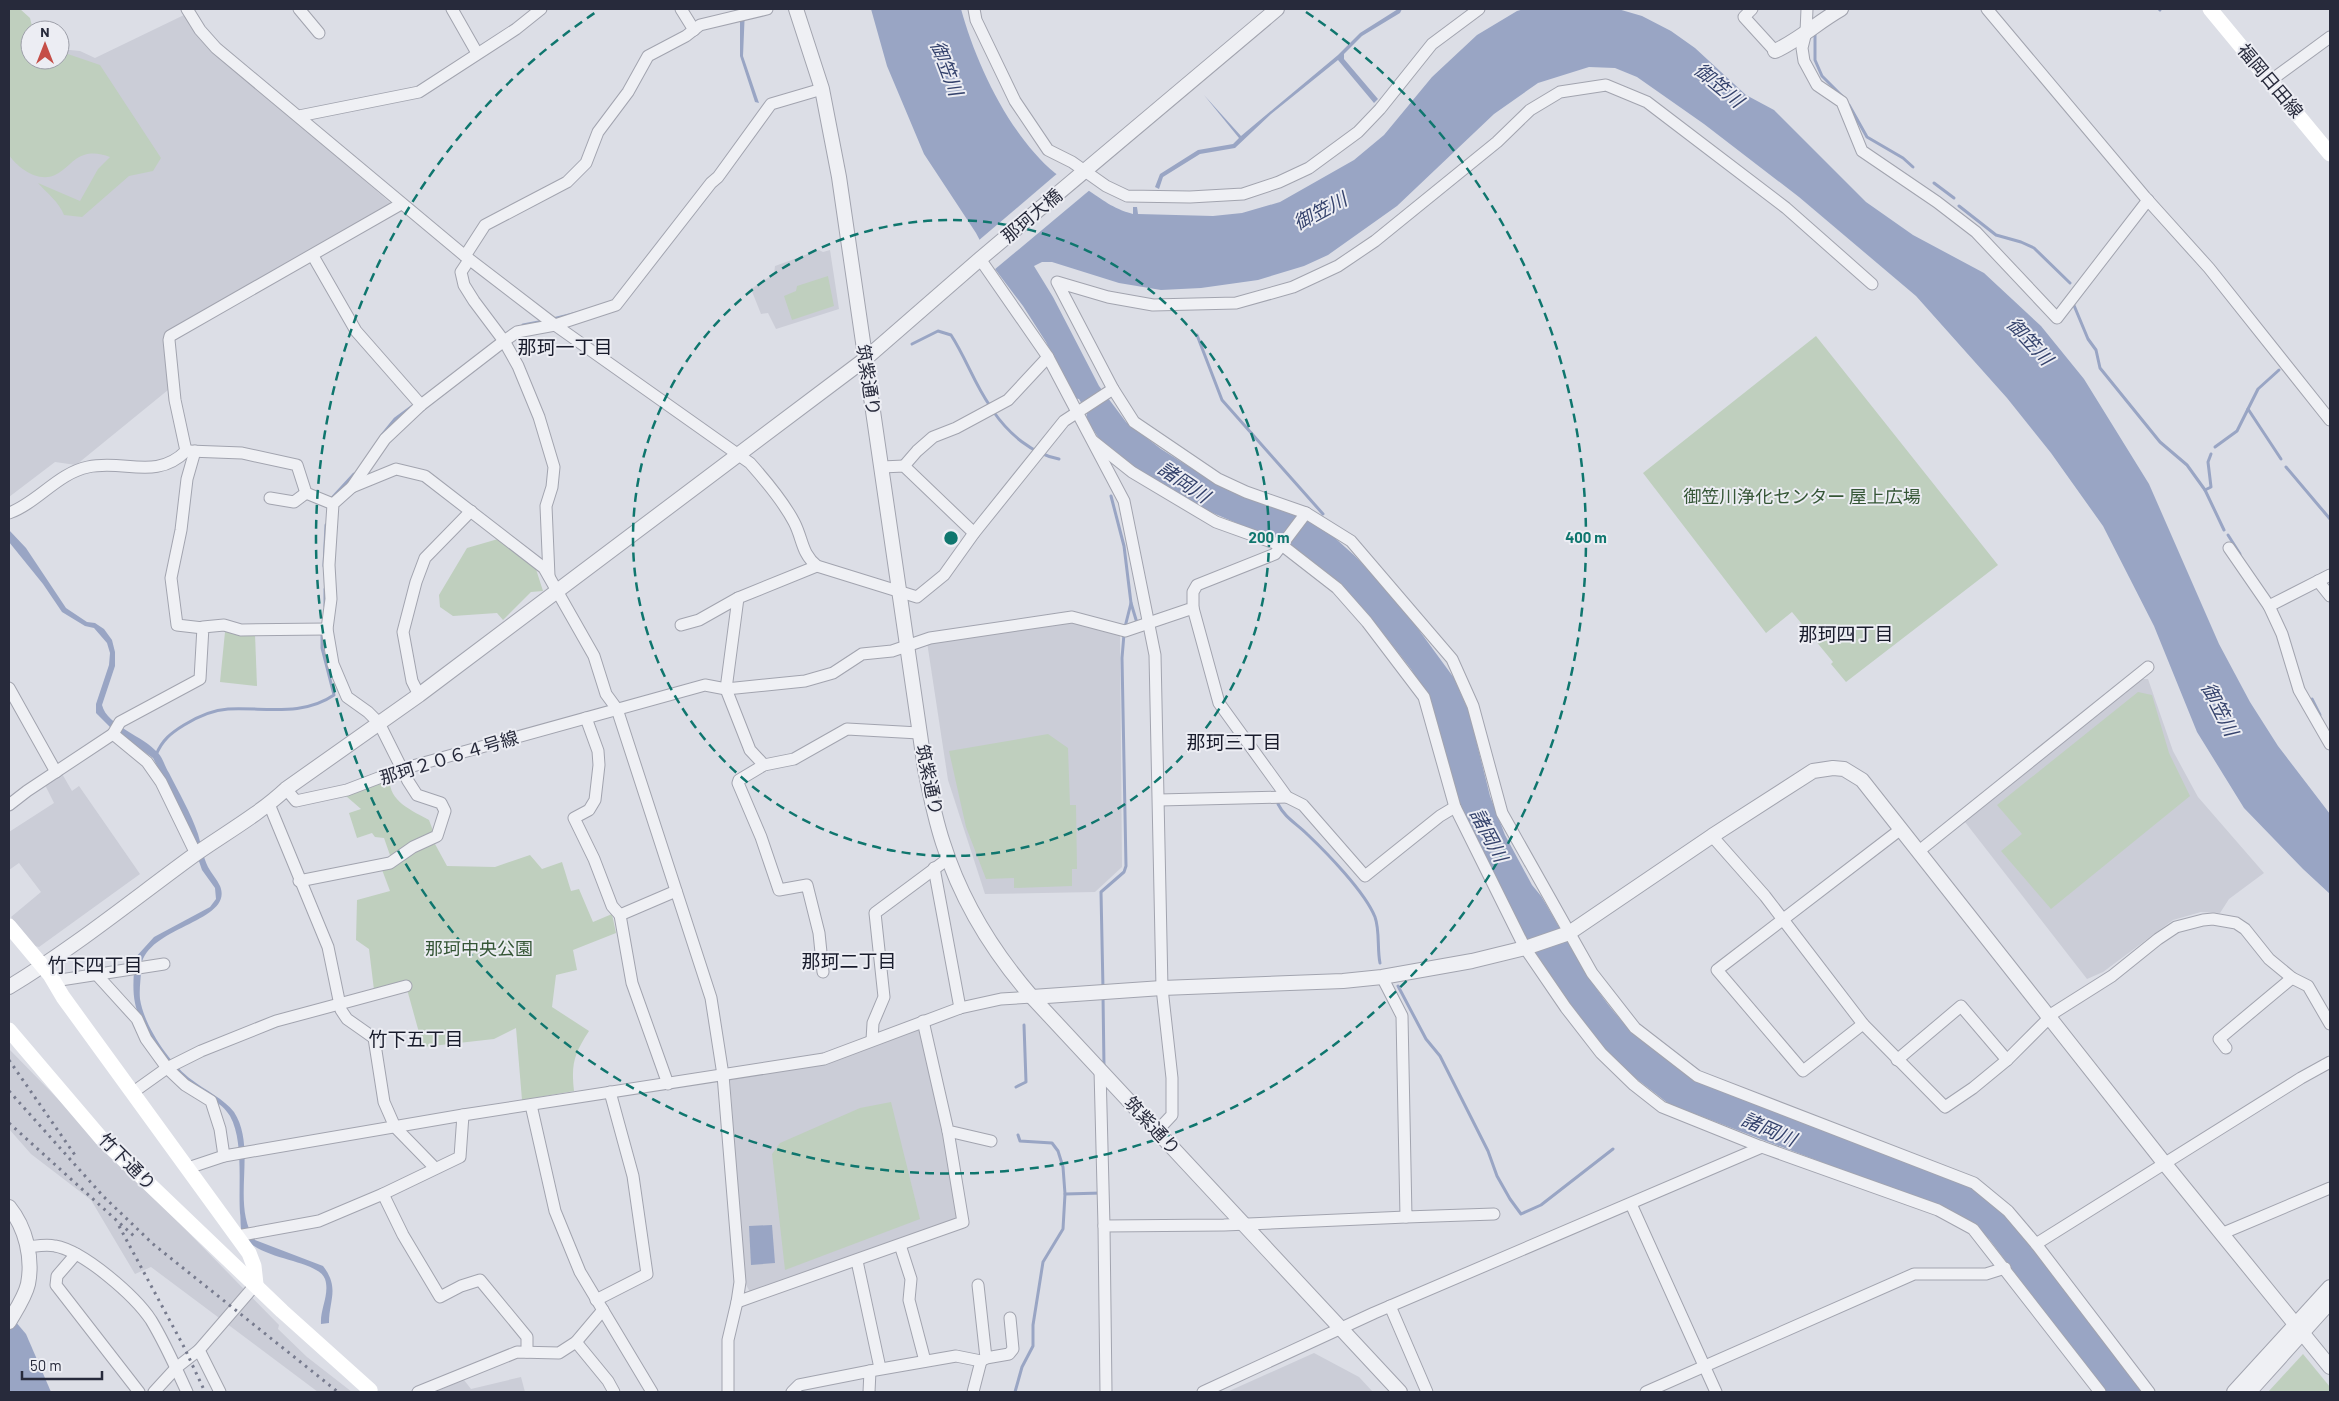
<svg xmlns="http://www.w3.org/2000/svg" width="2339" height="1401" font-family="Barlow,'Noto Sans JP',sans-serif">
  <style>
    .built { fill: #cbcdd7 }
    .green { fill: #bfcfbe }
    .water { fill: #99a5c4 }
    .pier { fill: #dcdee6 }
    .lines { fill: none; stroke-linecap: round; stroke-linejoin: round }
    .stream { stroke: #99a5c4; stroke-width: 3 }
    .minor-casing { stroke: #a2a4af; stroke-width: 13 }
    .tertiary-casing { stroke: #a2a4af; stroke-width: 16 }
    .minor { stroke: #eff0f4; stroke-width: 11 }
    .tertiary { stroke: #eff0f4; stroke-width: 14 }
    .secondary { stroke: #fff; stroke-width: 15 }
    .rail { stroke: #777b8e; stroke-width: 3; stroke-dasharray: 2.5 5; stroke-linecap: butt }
    .ring { fill: none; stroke: #0f766e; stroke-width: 2.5; stroke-dasharray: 9 6 }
    .labels { text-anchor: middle; stroke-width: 4; stroke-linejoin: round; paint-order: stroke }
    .street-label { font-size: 18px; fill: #272a3b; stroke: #ecedf3 }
    .park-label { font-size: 18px; fill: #355636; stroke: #ecedf3 }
    .water-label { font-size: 19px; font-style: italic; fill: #34426c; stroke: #ecedf3 }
    .neighbourhood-label { font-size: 19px; fill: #191c2c; stroke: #ecedf3 }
    .centre { fill: #0f766e; stroke: #ecedf3; stroke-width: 2.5 }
    .ring-label { font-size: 15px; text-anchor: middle; font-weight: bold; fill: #0f766e; stroke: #ecedf3; stroke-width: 4; stroke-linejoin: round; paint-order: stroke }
  </style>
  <rect width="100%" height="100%" fill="#dcdee6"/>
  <g class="built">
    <path d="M184 15 262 92 394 206 166 333 168 390 76 465 55 462 9 497V37L30 60H60V49L80 51 95 58Z"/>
    <path d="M819 250 823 252 830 250 839 309 776 329 768 313 761 314 751 289 774 274 775 266Z"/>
    <path d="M1073 621 1120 634 1122 867 1095 892 985 894 948 780 927 642Z"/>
    <path d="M2141 679H2148L2173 751 2198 797 2264 873 2229 899 2220 913 2201 912 2173 920 2103 972 2087 979 1965 822Z"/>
    <path d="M61 772 72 791 79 786 140 874 39 947 35 946 11 917 41 892 19 863 9 870V832L54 803 44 783Z"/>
    <path d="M921 1026 959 1220 750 1292 744 1281 730 1080 807 1066Z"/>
    <path d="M9 1049 279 1325 278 1329 307 1357 352 1392H318L151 1267 135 1274 91 1200 31 1154 9 1129Z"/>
    <path d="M1314 1353 1359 1377 1373 1392H1227Z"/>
    <path d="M521 1377 525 1392H434L464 1380 471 1389Z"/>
  </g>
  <g class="green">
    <path d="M9 9H20L30 18 33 30H30V60H60V53L62 52 100 65 161 158 153 171 129 176 82 217 64 215C59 202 47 193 38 183L80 201 98 169 110 157C101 154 93 152 84 155 73 158 65 171 55 175 38 183 18 168 9 155Z"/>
    <path d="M828 276 834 306 792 320 784 296 796 291 797 286Z"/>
    <path d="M1816 336 1998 565 1846 682 1831 664 1833 662 1792 612 1766 633 1643 473Z"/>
    <path d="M498 539 535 566 543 591 531 592 503 620 497 613 453 616 440 607 439 595 467 548Z"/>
    <path d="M225 632 255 634 257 686 220 682Z"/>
    <path d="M2138 692 2152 695 2169 753 2190 796 2051 909 2001 851 2022 834 1997 805Z"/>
    <path d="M1048 734 1068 748 1070 805H1076L1077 869H1072V886L1014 888V878L986 879 966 827 949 751Z"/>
    <path d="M390 779C388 801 413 811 429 820L435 836 391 858 384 838 375 837 372 833 357 838 349 813 361 809 346 796Z"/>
    <path d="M435 844 447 866 495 867 530 855 542 869 562 862 571 891 579 889 593 922 612 914 616 933 573 950 577 970 556 975 552 1007 589 1031C574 1054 571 1064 574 1091L522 1100 516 1028 494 1039 423 1047 405 982 374 990 369 949 356 940 357 900 390 891 381 867 414 850Z"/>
    <path d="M891 1102 920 1219 785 1270 772 1154 780 1143 860 1108Z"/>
    <path d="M2303 1354 2330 1387V1392H2268Z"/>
  </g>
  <g class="water">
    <path d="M740 9H745L743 56 759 103 755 102 740 56Z"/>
    <path d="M871 9H961C976 64 1010 136 1055 173 1064 180 1076 184 1086 189 1104 200 1111 208 1133 214V207H1137L1138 214 1213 216 1242 213 1280 202 1354 160 1384 135 1432 77 1477 35 1517 11 1524 9H1618L1642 16 1671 31 1695 48 1746 95 1774 110 1866 202 1913 235 1984 273 2041 326 2084 379 2149 484 2219 644 2250 702 2278 746 2330 814V894L2303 869 2244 808 2197 732 2154 626 2103 526 2051 453 2007 398 1916 296 1799 197 1704 124 1637 77 1615 68 1589 67 1538 83 1494 114 1397 206 1328 255 1304 266 1258 280 1201 288 1161 290 1119 283 1052 262H1042L1034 266 1053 297 1099 386 1126 422 1161 449 1218 485 1293 510 1326 530 1355 556 1397 600 1454 678 1469 712 1490 796 1505 835 1532 885 1541 896C1571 945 1595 998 1638 1037 1653 1051 1670 1061 1688 1072L1977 1190 2015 1222 2144 1392H2105L1989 1239 1944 1209 1669 1104 1621 1067 1594 1040 1535 956 1459 806 1427 696 1411 669 1375 623 1332 577 1291 546 1201 508 1144 475 1100 440 1086 419 1087 413 1079 399 1073 398 1046 342 1023 306 995 269 976 233 924 154 887 66Z"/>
    <path d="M1398 9H1402L1400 13 1362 36 1344 54V59L1378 99 1374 103 1338 60 1271 114 1235 148 1200 154 1163 177 1159 189 1155 187 1160 174 1198 150 1233 144 1239 138 1204 95 1241 136 1338 55 1360 33Z"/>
    <path d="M9 530 26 548 66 608 87 622 95 623 104 629 112 640 115 652V666L102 705C107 726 144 736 158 753 163 758 165 767 169 773 179 793 191 813 198 834 201 844 203 857 208 867 211 873 217 879 220 886 235 923 143 926 141 969 141 979 139 989 140 999 144 1026 170 1064 192 1080 205 1090 224 1099 234 1112 258 1149 230 1204 255 1240L323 1266C340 1288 329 1300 329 1323L321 1324C320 1309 330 1294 325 1279 317 1258 253 1261 242 1232 240 1227 241 1219 240 1213 238 1185 244 1141 230 1116 222 1102 201 1093 188 1084 165 1067 141 1031 135 1003 132 989 134 972 135 958L154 937 210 907 216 899 215 888 202 870 184 818 153 758 111 728 96 713V704L109 665 110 653 107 643 94 628 85 626 62 612 43 584 9 542Z"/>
    <path d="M772 1225 775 1263 751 1265 749 1226Z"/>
    <path d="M9 1314 26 1334 51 1392H9Z"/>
  </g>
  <path class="pier" d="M1059 172 1091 189 994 270 978 241Z"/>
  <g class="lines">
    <g class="stream">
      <path d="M2159 9 2160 10"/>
      <path d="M1815 34V60L1822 76 1844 98"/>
      <path d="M1849 105 1867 137 1903 158 1913 167"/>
      <path d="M1934 183 1954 198"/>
      <path d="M1959 206 1996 235 2021 242 2034 248 2070 283"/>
      <path d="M2073 303 2088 339 2096 350 2100 368 2160 442 2187 465 2205 490 2224 530"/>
      <path d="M553 319 581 312"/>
      <path d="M523 325 544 321"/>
      <path d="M1197 335 1222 400 1323 514"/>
      <path d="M912 344 938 331 951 335C966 358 974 383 990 406"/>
      <path d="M2248 409 2281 459"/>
      <path d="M993 411C1009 434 1032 454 1059 459"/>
      <path d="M382 435 395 419 414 405"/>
      <path d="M2215 447 2237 431 2258 389 2279 370"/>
      <path d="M2286 467 2330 519"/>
      <path d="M2205 490 2211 487 2208 462 2211 454"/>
      <path d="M1111 496 1124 546 1131 603 1137 623"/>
      <path d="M331 499 354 474"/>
      <path d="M2228 535 2240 554"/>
      <path d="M324 566 326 525"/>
      <path d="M325 589V606"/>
      <path d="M1125 627 1131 603"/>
      <path d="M2312 699 2320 715"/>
      <path d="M156 755C162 740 171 733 184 725 197 717 213 710 228 709 264 707 302 717 334 695L322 648V632"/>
      <path d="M1278 804C1285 818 1296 823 1307 834 1327 853 1365 892 1375 917 1380 931 1377 949 1380 963"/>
      <path d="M1398 986 1426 1039 1440 1056 1488 1151 1497 1176 1510 1199 1521 1214 1541 1205 1613 1149"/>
      <path d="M1103 989 1101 892 1124 872 1126 866 1122 658 1124 634"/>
      <path d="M1103 995 1104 1067"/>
      <path d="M1016 1087 1026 1082 1024 1025"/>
      <path d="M1065 1194 1102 1193"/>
      <path d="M1015 1392 1022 1367 1033 1346V1325L1043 1262 1063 1229 1065 1194 1063 1167 1058 1151 1052 1143 1020 1141 1018 1135"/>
    </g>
    <defs>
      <g id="minor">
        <path d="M187 9 200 30 216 48 465 256 555 325 750 463C766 481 783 501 794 522 803 539 801 553 817 566L917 597 944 575 974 533 1064 421 1113 389 1057 282 1108 297 1153 305 1236 303 1293 287 1338 266 1375 241 1497 142 1530 110 1560 92 1606 85 1647 102 1786 208 1872 284"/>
        <path d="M299 9 319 33"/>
        <path d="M452 9 477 53"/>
        <path d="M681 9 694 30"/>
        <path d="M974 9 976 20 1015 101 1048 150 1072 162 1106 186 1127 196 1190 197 1243 194 1279 182 1309 168 1358 132 1380 109 1432 44 1479 9"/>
        <path d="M1752 9 1744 17 1775 51"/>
        <path d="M1807 9 1806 32 1802 48 1804 61 1817 85 1842 102 1862 151 1937 202 1976 232 2057 318 2148 200"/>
        <path d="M1987 9 2145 197 2209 268 2330 420"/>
        <path d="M2270 81 2330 37"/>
        <path d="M299 116 419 92 516 29 541 9"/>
        <path d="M313 256 356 331 421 405"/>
        <path d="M465 256 485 225 567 182 586 163 598 132 628 92 648 56 686 36 700 25 767 9"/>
        <path d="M980 259 1048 357 1124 501 1155 655 1162 988 1172 1078V1115L1157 1131"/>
        <path d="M469 260 461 272 464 285 474 301 504 341 518 366 539 417 554 467 552 487 546 506 549 576"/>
        <path d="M1113 389 1134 422 1218 479 1246 492 1306 513 1351 541 1452 659 1473 706 1502 813 1592 973 1635 1028 1697 1076 1974 1183 2008 1211 2036 1244 2301 1078 2330 1062"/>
        <path d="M1093 441 1132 472 1216 522 1283 546 1337 588 1367 622 1424 697 1455 807 1525 948 1566 1008 1601 1053 1634 1085 1662 1107 1759 1146 1938 1210 1973 1229 2100 1392"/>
        <path d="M189 451 242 453 297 465 306 493 333 504"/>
        <path d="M195 451 187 479 181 530 171 578 177 625 203 628"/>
        <path d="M904 466 917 451 933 437 956 428 1008 400 1048 357"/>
        <path d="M882 467 904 466 974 533"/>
        <path d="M352 487 396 469 425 476 544 568 594 656 606 694 617 709 711 998 723 1075 740 1282 737 1302 728 1340V1392"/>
        <path d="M270 498 294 502 306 493"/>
        <path d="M9 513C37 503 58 473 88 467 124 459 156 481 186 451L175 400 169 340 170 336 401 204"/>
        <path d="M2229 548 2269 606 2282 634 2299 690 2330 744"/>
        <path d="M2318 581 2330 596"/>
        <path d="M2269 606 2330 575"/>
        <path d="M1193 608 1219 703 1287 797 1303 805 1365 876 1440 816 1455 807"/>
        <path d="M681 625 699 620 738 598"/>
        <path d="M9 688 56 772"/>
        <path d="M419 695 412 681 403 632 416 582 425 558 471 511"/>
        <path d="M586 718 598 751 599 765 595 800 589 810 574 818 594 859 612 906 620 915"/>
        <path d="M764 765 750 750 726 689 738 598 817 566"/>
        <path d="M286 789 296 801 347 790 402 769 705 685 726 689 805 681 833 673 862 654 892 651 930 638 1072 617 1125 631 1193 608V592L1197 585 1275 554 1306 513"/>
        <path d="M1159 800 1287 797"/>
        <path d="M269 804 328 947 341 1010 347 1019 374 1038 384 1102 395 1127 435 1168"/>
        <path d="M9 805 27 791 113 734"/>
        <path d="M1712 836 1765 896 1863 1024 1945 1107 1973 1088 2007 1060 2055 1012 2112 976 2158 939 2176 927 2203 920 2213 919 2236 923 2245 929 2269 959 2292 978 2308 986 2330 1024"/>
        <path d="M1919 851 2148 667"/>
        <path d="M196 854 161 782 147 762 113 734 120 722 200 679 203 627 224 625 241 630 327 629"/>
        <path d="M934 868 960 1008"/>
        <path d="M299 881 390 863 413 847 437 836 445 811 441 803 417 795 408 781 379 723 368 712 347 697 333 664 327 629 331 599 329 565 333 504 352 487 385 439 421 405 504 341 517 332 555 325 616 305 711 183 718 177 771 104 822 89"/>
        <path d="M823 972 819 933 807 885 779 890 761 837 738 783 739 780 764 765 794 759 847 729 919 733"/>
        <path d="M97 975 137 1019 146 1039 167 1068 185 1085 211 1101 220 1129 224 1156"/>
        <path d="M1382 977 1402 1016 1406 1217 1494 1214"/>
        <path d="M54 981 164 964"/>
        <path d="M923 1021 948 1131 991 1141"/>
        <path d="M1863 1024 1803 1071 1717 970 1901 829"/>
        <path d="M872 1040 873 1023 884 997 875 913 949 858"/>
        <path d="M2226 1048 2219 1039 2292 978"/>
        <path d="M1897 1060 1961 1006 2007 1060"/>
        <path d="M1100 1070 1104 1226"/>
        <path d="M668 1084 632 983 620 915 676 891"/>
        <path d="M132 1093 167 1068 201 1051 276 1021 406 986"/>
        <path d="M531 1105 555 1211 580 1272 652 1392"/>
        <path d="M188 1168 224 1156 463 1115 824 1059 960 1008 1001 999 1032 997"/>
        <path d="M383 1194 403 1235 440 1297 461 1286 480 1280 527 1337V1352"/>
        <path d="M1631 1204 1716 1392"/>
        <path d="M2221 1234 2330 1188"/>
        <path d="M237 1236 319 1221 383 1194 460 1157 463 1115"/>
        <path d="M2036 1244 2149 1392"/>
        <path d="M900 1245 911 1279 909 1300 925 1361"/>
        <path d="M28 1247C37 1246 46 1244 55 1246 84 1251 135 1296 151 1320 165 1343 176 1368 187 1392"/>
        <path d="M76 1254 57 1276 56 1285 139 1392"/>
        <path d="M857 1261 880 1368"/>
        <path d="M978 1285 986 1358 981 1361"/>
        <path d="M596 1300 647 1274 633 1176 610 1092"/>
        <path d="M737 1302 963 1222 948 1131"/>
        <path d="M1390 1306 1427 1392"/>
        <path d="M576 1342 608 1381 614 1392"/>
        <path d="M986 1358 1009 1354 1013 1349 1010 1318"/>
        <path d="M154 1392 176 1368 199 1350"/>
        <path d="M220 1392 199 1350 256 1284"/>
        <path d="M418 1392 517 1352 559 1353 576 1342 603 1310"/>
        <path d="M792 1392 799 1385 870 1371"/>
        <path d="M869 1392 870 1371 956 1356 981 1361 973 1392"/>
        <path d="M1106 1392 1104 1226 1224 1225 1406 1217"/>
        <path d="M1203 1392 1374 1313 1762 1147"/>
        <path d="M1646 1392 1914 1274H1986L2005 1268"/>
      </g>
      <g id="tertiary">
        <path d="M796 9 822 89 839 177 925 769C930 794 935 819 943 843 961 900 993 952 1032 997L1400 1392"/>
        <path d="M1775 51C1799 40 1818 22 1841 9"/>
        <path d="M9 987C72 949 130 902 190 858 222 835 257 816 286 789L419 695 864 360 980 259 1277 9"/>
        <path d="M1032 997 1162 988 1343 981 1382 977 1472 961 1525 948 1569 933 1712 836 1813 771 1833 768 1844 769 1862 780 2165 1164 2330 1367"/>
        <path d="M9 1207C26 1228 33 1258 28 1284 25 1297 16 1310 9 1322"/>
        <path d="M2234 1392 2330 1287"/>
        <path d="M2249 1392 2330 1302"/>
      </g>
    </defs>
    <use href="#minor" class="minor-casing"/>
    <use href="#tertiary" class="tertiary-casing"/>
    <use href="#minor" class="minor"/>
    <use href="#tertiary" class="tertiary"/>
    <g class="secondary">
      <path d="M2210 9 2330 154"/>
      <path d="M9 926 50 975 63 997 249 1253 254 1266 256 1284"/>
      <path d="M9 1030 101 1138 282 1311 370 1390 369 1392"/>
    </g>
    <g class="rail">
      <path d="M9 1060 77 1158"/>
      <path d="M9 1091 103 1196 153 1244 338 1392"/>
      <path d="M9 1123 135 1237"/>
      <path d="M119 1226 184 1347 205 1392"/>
    </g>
  </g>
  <g class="ring">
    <circle cx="951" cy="538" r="318"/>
    <path d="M1306 12A635 635 0 1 1 596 12"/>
  </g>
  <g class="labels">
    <g class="street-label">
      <text transform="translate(2270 81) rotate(50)" y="6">福岡日田線</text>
      <text transform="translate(1032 216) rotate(-40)" y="6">那珂大橋</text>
      <text transform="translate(868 380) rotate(81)" y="6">筑紫通り</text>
      <text transform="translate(449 758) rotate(-17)" y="6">那珂２０６４号線</text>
      <text transform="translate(929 780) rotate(78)" y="6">筑紫通り</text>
      <text transform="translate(1152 1126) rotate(47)" y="6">筑紫通り</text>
      <text transform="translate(127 1162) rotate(45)" y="6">竹下通り</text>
    </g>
    <g class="park-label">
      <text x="1802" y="503">御笠川浄化センター 屋上広場</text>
      <text x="479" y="955">那珂中央公園</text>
    </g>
    <g class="water-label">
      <text transform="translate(947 68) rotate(69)" y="7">御笠川</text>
      <text transform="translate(1719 85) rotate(40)" y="7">御笠川</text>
      <text transform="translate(1320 211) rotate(-28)" y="7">御笠川</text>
      <text transform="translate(2030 341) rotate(47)" y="7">御笠川</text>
      <text transform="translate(1184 482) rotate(34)" y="7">諸岡川</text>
      <text transform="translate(2220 709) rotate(63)" y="7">御笠川</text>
      <text transform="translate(1489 835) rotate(62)" y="7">諸岡川</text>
      <text transform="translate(1769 1129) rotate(23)" y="7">諸岡川</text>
    </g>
    <g class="neighbourhood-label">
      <text x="565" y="354">那珂一丁目</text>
      <text x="1846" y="641">那珂四丁目</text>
      <text x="1234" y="749">那珂三丁目</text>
      <text x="849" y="968">那珂二丁目</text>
      <text x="95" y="972">竹下四丁目</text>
      <text x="416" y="1046">竹下五丁目</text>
    </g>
  </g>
  <circle cx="951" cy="538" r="8" class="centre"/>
  <g class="ring-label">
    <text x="1269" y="543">200 m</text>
    <text x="1586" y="543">400 m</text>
  </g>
  <rect width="2339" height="1401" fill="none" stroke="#272a3b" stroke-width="20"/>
  <g transform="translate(45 45)"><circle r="24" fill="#ecedf3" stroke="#9d9fa9"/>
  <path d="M0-4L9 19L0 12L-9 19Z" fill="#c54e47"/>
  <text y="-8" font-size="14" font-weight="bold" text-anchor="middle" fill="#272a3b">N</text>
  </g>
  <path d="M22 1371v8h80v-8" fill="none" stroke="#272a3b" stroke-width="2.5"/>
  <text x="30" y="1371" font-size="15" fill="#272a3b" stroke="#ecedf3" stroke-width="4" paint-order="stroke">50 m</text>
</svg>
